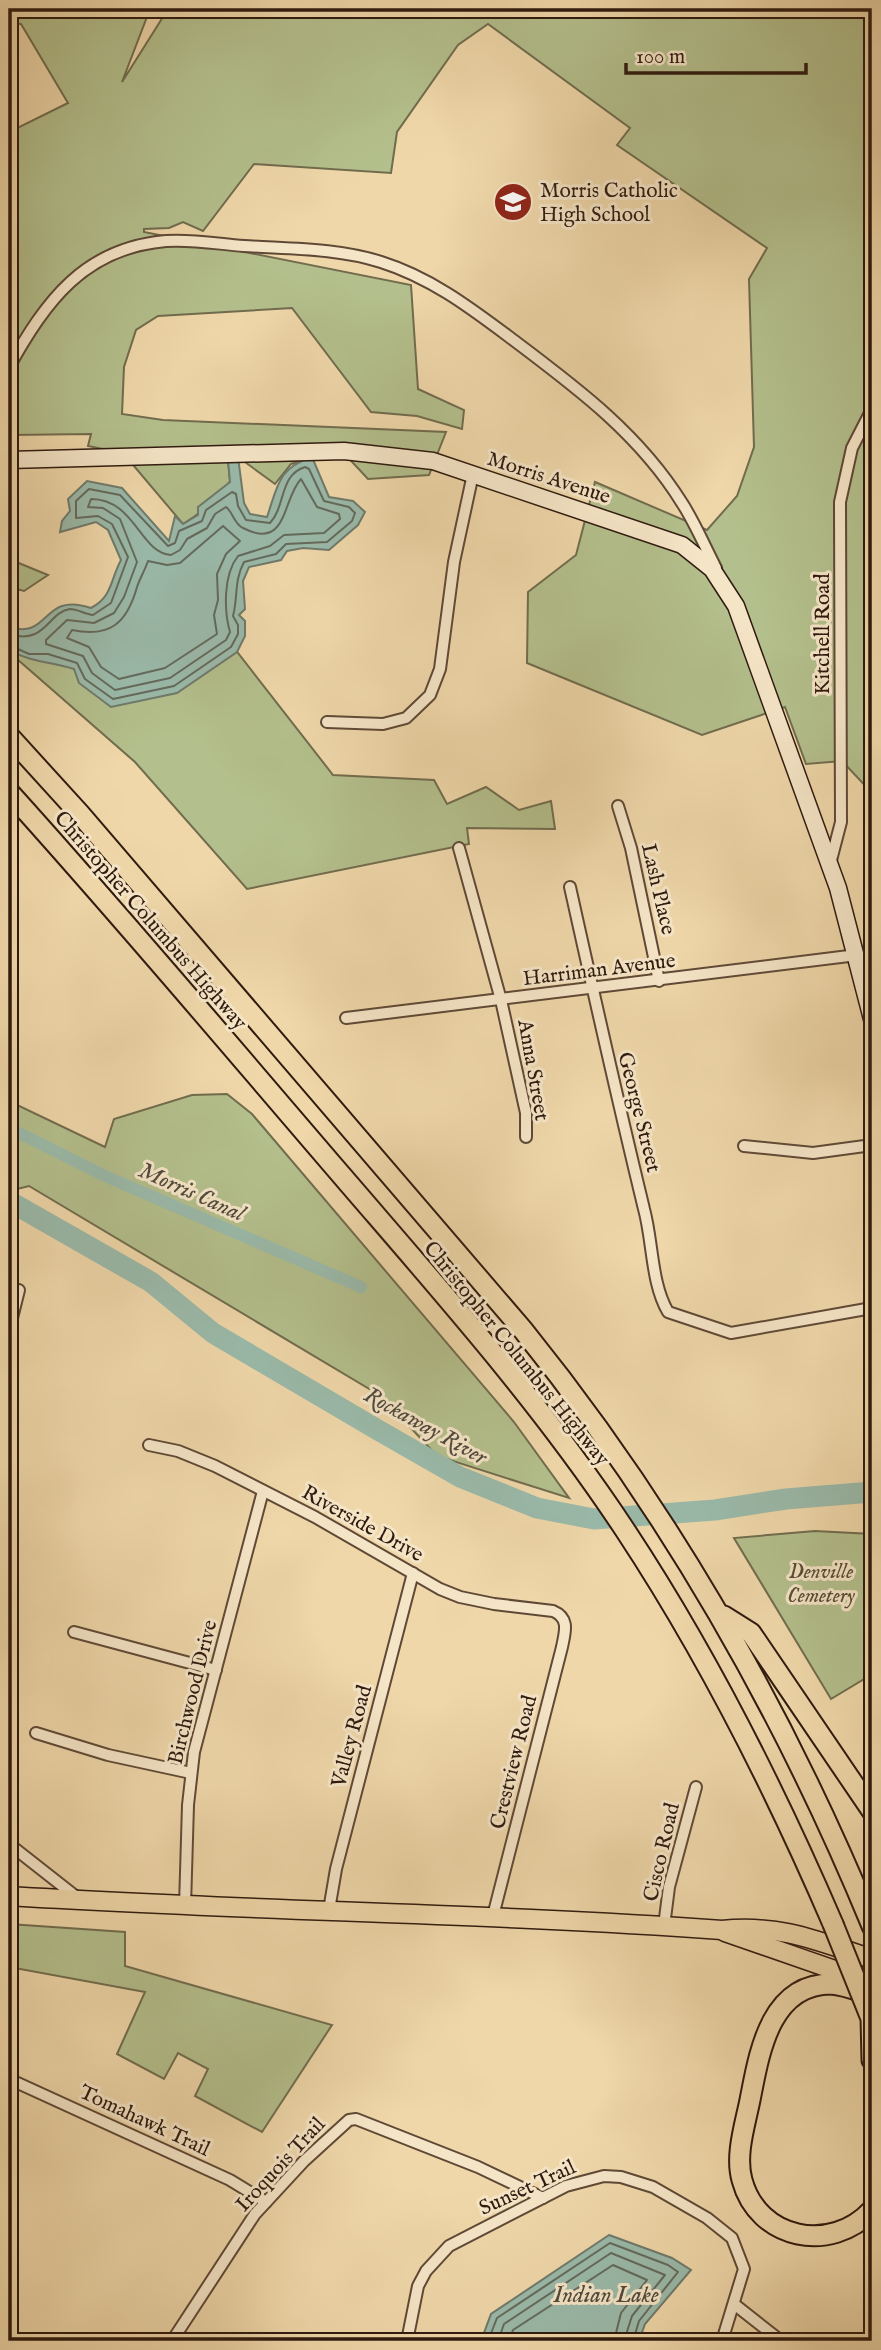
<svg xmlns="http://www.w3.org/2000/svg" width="881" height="2350" font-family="'IM FELL English',serif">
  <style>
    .green { fill: #b3bf8c; stroke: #716c4e; stroke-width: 2 }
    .water { fill: #9abaaa; stroke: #6f7a6c; stroke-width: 2 }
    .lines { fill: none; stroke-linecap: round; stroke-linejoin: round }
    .shore { stroke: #646a5c; stroke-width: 2 }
    .canal { stroke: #9abaaa; stroke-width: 12 }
    .river { stroke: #9abaaa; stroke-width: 21 }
    .street-casing { stroke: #5f4936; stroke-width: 14 }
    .secondary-casing { stroke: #2f1a0f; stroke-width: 19 }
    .primary-casing { stroke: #2f1a0f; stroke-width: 21 }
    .highway-casing { stroke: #2f1a0f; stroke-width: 23 }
    .street { stroke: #f5e5c7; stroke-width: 10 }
    .secondary { stroke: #f5e5c7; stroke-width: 16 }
    .primary { stroke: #efd7a9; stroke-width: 18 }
    .highway { stroke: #efd7a9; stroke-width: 19 }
    .highway-bridge-casing { stroke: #2f1a0f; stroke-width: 23; stroke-linecap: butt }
    .highway-bridge { stroke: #efd7a9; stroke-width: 19 }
    .labels { text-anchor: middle; stroke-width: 6; stroke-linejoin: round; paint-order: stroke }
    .poi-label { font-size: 21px; fill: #2f1a0f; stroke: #f5e5c7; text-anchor: start }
    .street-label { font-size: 21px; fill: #2f1a0f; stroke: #f5e5c7 }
    .park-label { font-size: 21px; font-style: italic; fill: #574c34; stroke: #f5e5c7 }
    .water-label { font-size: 23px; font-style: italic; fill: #4f4a3e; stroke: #f5e5c7 }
  </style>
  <rect width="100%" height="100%" fill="#efd7a9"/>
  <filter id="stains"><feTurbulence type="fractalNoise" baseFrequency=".00286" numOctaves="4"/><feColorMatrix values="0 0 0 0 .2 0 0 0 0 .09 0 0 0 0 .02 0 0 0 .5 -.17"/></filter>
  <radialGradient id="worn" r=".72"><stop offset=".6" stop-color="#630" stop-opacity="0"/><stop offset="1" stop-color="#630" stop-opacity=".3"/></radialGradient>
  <g class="green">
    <path d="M9 9H150L122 82 168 9H872V793L842 761 806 764 785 707 702 735 527 663 528 592 576 555 595 482 707 530 737 496 754 447 749 279 767 248 617 145 630 128 488 24 458 45 397 132 391 173 254 164 203 231 183 222 169 228 144 229V232L411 285 418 389 464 410 462 429 417 416 371 412 292 308 158 316 136 330 124 367 122 414 163 420 446 432 429 475 368 479 341 450 291 464 275 484 238 457 228 461 230 481C218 499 201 513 183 524L123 453 88 446 91 434 9 435V132L68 103 21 24 9 23Z"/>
    <path d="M9 559 48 575 24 591 9 587Z"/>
    <path d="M9 628 25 638 224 635 333 775 434 780 447 804 486 787 519 810 551 801 555 829 467 828 469 844 247 889 135 762 9 652Z"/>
    <path d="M227 1094 252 1114 514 1422 569 1498 437 1456 381 1396 29 1186 9 1191V1101L105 1147 114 1119 192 1095Z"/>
    <path d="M815 1531 872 1534V1684L866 1678 831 1699 734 1538Z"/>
    <path d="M9 1924 125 1932V1966L332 2025 262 2132 195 2096 208 2069 178 2053 164 2079 117 2054 145 1992 9 1967Z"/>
  </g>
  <g class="water">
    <path d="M238 457 244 503 250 514 267 517C278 485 278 468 312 457L329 497 353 501 365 512 358 525 329 550 303 548 287 551 281 560 249 567 243 581 245 609 239 615 245 621V636L237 652 177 693 111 707 79 683 74 669C51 662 30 662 9 650V627C51 640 41 591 91 608 113 596 110 580 121 560L108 530 96 522 60 532 62 521 70 511 68 499 87 481 122 488 169 541 175 516 183 524 198 515V507L230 482 228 460Z"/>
    <path d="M609 2235 672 2258 691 2270 645 2324 639 2341H481L491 2314Z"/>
  </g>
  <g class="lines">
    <g class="shore">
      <path d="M301 479 317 507 339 514 340 519 324 533 284 535 270 546 238 556C223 575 224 611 230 632L226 640 170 678 115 690 92 673 83 656 46 644V640L67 620 94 623 114 613 124 597 137 562 120 519 103 508 88 507 91 499C135 499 140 553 171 555L180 550 187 539 207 528 215 514 226 507C233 512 234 524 243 528 288 551 282 499 301 479Z"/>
      <path d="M223 526 240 541 226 554 217 574 218 600 214 615 217 634 165 668 119 679 101 667 89 647 67 638 72 630C110 638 127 623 137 587 140 578 145 570 148 561L167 565 180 563Z"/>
      <path d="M9 634C45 646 48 612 70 609 77 609 85 614 93 615L111 603 128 557 112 524 98 516 76 518V501L89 489 120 495 168 546 175 543 179 531 202 521 206 510 232 492 236 494 238 506 246 520 270 523C286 506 279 475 305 467L309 469 324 501 349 507 355 513 352 521 327 542 286 544 276 554 244 562C234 580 238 598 233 616L238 625V634L231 647 174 686 113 699 85 679 77 663 48 654H29L9 645"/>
      <path d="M488 2341 497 2318 610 2243 668 2265 678 2272 639 2321 633 2341"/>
      <path d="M498 2341 504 2324 611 2253 665 2275 632 2316 624 2341"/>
      <path d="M509 2341 513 2330 613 2265 647 2280 621 2313 614 2341"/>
    </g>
    <path class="canal" d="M9 1128 105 1176 361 1287"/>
    <path class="river" d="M9 1201 151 1282 213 1333 378 1430 460 1477 537 1508 594 1519 715 1510 786 1499 872 1492"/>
    <defs>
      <g id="street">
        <path d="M9 367C46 301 84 248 166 241 192 239 218 244 244 246 290 249 337 248 381 262 429 277 468 306 508 336 573 385 638 432 682 503 695 523 705 547 716 568"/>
        <path d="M327 722 383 724 406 718 430 695 440 669 454 562 473 474"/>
        <path d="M618 806 631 848 659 981"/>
        <path d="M459 848 501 1000 526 1113V1137"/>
        <path d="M830 864 841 822 840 502 852 448 872 409"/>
        <path d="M570 887C594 995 618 1102 644 1209 653 1242 651 1283 668 1312L731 1333 872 1308"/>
        <path d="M346 1018 857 955"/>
        <path d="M744 1146 813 1153 872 1145"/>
        <path d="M9 1330 19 1290"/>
        <path d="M149 1445 178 1451 215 1466 315 1517 440 1589 460 1597 494 1604 553 1611C570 1618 565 1632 562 1647L493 1916"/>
        <path d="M74 1632 216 1670"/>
        <path d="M36 1733 108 1755 191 1773"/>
        <path d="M9 1844 79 1899"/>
        <path d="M185 1906 188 1805 194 1752 263 1491"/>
        <path d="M329 1910 336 1869 413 1573"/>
        <path d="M664 1926 669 1887 696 1787"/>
        <path d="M9 2079 230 2180 266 2202"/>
        <path d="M734 2304 781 2341"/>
        <path d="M172 2341 255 2214 304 2161 349 2120 356 2119 478 2167 543 2198"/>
        <path d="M407 2341 418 2286 426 2271 449 2246 566 2186 604 2176 621 2177 653 2187 707 2218 732 2238 744 2269 722 2341"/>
      </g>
      <path id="secondary" d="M9 460 344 451 433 461 682 545 712 569 736 606 838 888 872 1019"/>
      <g id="primary">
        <path d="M9 1896C246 1911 484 1913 722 1930 780 1924 818 1941 872 1959"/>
        <path d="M725 1932 872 1983"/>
      </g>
      <g id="highway">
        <path d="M9 736 80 814 523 1330C670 1512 783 1710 872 1926"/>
        <path d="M9 792C123 918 232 1048 343 1177 441 1291 542 1404 625 1530 707 1654 774 1787 833 1924"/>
        <path d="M724 1616 751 1633 872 1811"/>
        <path d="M872 1995C859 1991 845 1985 831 1984 769 1984 759 2055 750 2100 745 2125 735 2155 742 2180 758 2240 831 2254 872 2210"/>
        <path d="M871 2018 872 2060"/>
      </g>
    </defs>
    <use href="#street" class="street-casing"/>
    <use href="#secondary" class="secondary-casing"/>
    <use href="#primary" class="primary-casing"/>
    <use href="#highway" class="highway-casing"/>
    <use href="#street" class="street"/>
    <use href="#secondary" class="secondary"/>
    <use href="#primary" class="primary"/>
    <use href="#highway" class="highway"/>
    <defs>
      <path id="highway-bridge" d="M833 1924 870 2016"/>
    </defs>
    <use href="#highway-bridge" class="highway-bridge-casing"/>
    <use href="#highway-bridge" class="highway-bridge"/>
  </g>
  <defs>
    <symbol id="school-disc" viewBox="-11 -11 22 22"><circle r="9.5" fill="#8f2418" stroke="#f5e5c7"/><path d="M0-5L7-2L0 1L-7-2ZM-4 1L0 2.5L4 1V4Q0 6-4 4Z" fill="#fff"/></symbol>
  </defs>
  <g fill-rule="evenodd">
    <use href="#school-disc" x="491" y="180" width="44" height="44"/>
  </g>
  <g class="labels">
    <g class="poi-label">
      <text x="540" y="197">Morris Catholic<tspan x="540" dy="24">High School</tspan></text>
    </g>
    <g class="street-label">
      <text transform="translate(549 477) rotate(18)" y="7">Morris Avenue</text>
      <text transform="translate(822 634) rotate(-90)" y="7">Kitchell Road</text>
      <text transform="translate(659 889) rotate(77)" y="7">Lash Place</text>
      <text transform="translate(151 920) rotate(49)" y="7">Christopher Columbus Highway</text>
      <text transform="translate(599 969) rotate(-7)" y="7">Harriman Avenue</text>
      <text transform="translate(534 1070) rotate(80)" y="7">Anna Street</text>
      <text transform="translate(640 1112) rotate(76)" y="7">George Street</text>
      <text transform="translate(517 1353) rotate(51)" y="7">Christopher Columbus Highway</text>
      <text transform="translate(363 1523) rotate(29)" y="7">Riverside Drive</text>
      <text transform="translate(192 1692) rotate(-76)" y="7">Birchwood Drive</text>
      <text transform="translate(351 1736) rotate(-75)" y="7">Valley Road</text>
      <text transform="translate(513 1762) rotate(-76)" y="7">Crestview Road</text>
      <text transform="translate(661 1852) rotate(-77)" y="7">Cisco Road</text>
      <text transform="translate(145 2120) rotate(25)" y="7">Tomahawk Trail</text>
      <text transform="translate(280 2164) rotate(-47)" y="7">Iroquois Trail</text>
      <text transform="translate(527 2187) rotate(-25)" y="7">Sunset Trail</text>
    </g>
    <g class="park-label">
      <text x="821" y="1578">Denville<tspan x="821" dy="24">Cemetery</tspan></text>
    </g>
    <g class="water-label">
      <text transform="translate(192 1191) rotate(24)" y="8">Morris Canal</text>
      <text transform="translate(426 1425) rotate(29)" y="8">Rockaway River</text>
      <text x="606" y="2302">Indian Lake</text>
    </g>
  </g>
  <rect width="881" height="2350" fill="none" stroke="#efd7a9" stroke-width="35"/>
  <rect x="10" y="10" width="860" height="2329" fill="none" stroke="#2f1a0f" stroke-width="3.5"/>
  <rect x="18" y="18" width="846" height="2315" fill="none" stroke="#2f1a0f" stroke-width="2"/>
  <path d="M626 63v10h180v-10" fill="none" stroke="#2f1a0f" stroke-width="3.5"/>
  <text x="636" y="63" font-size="21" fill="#2f1a0f" stroke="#f5e5c7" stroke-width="5" paint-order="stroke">100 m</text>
  <rect width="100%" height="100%" filter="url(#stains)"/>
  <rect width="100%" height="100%" fill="url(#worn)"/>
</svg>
